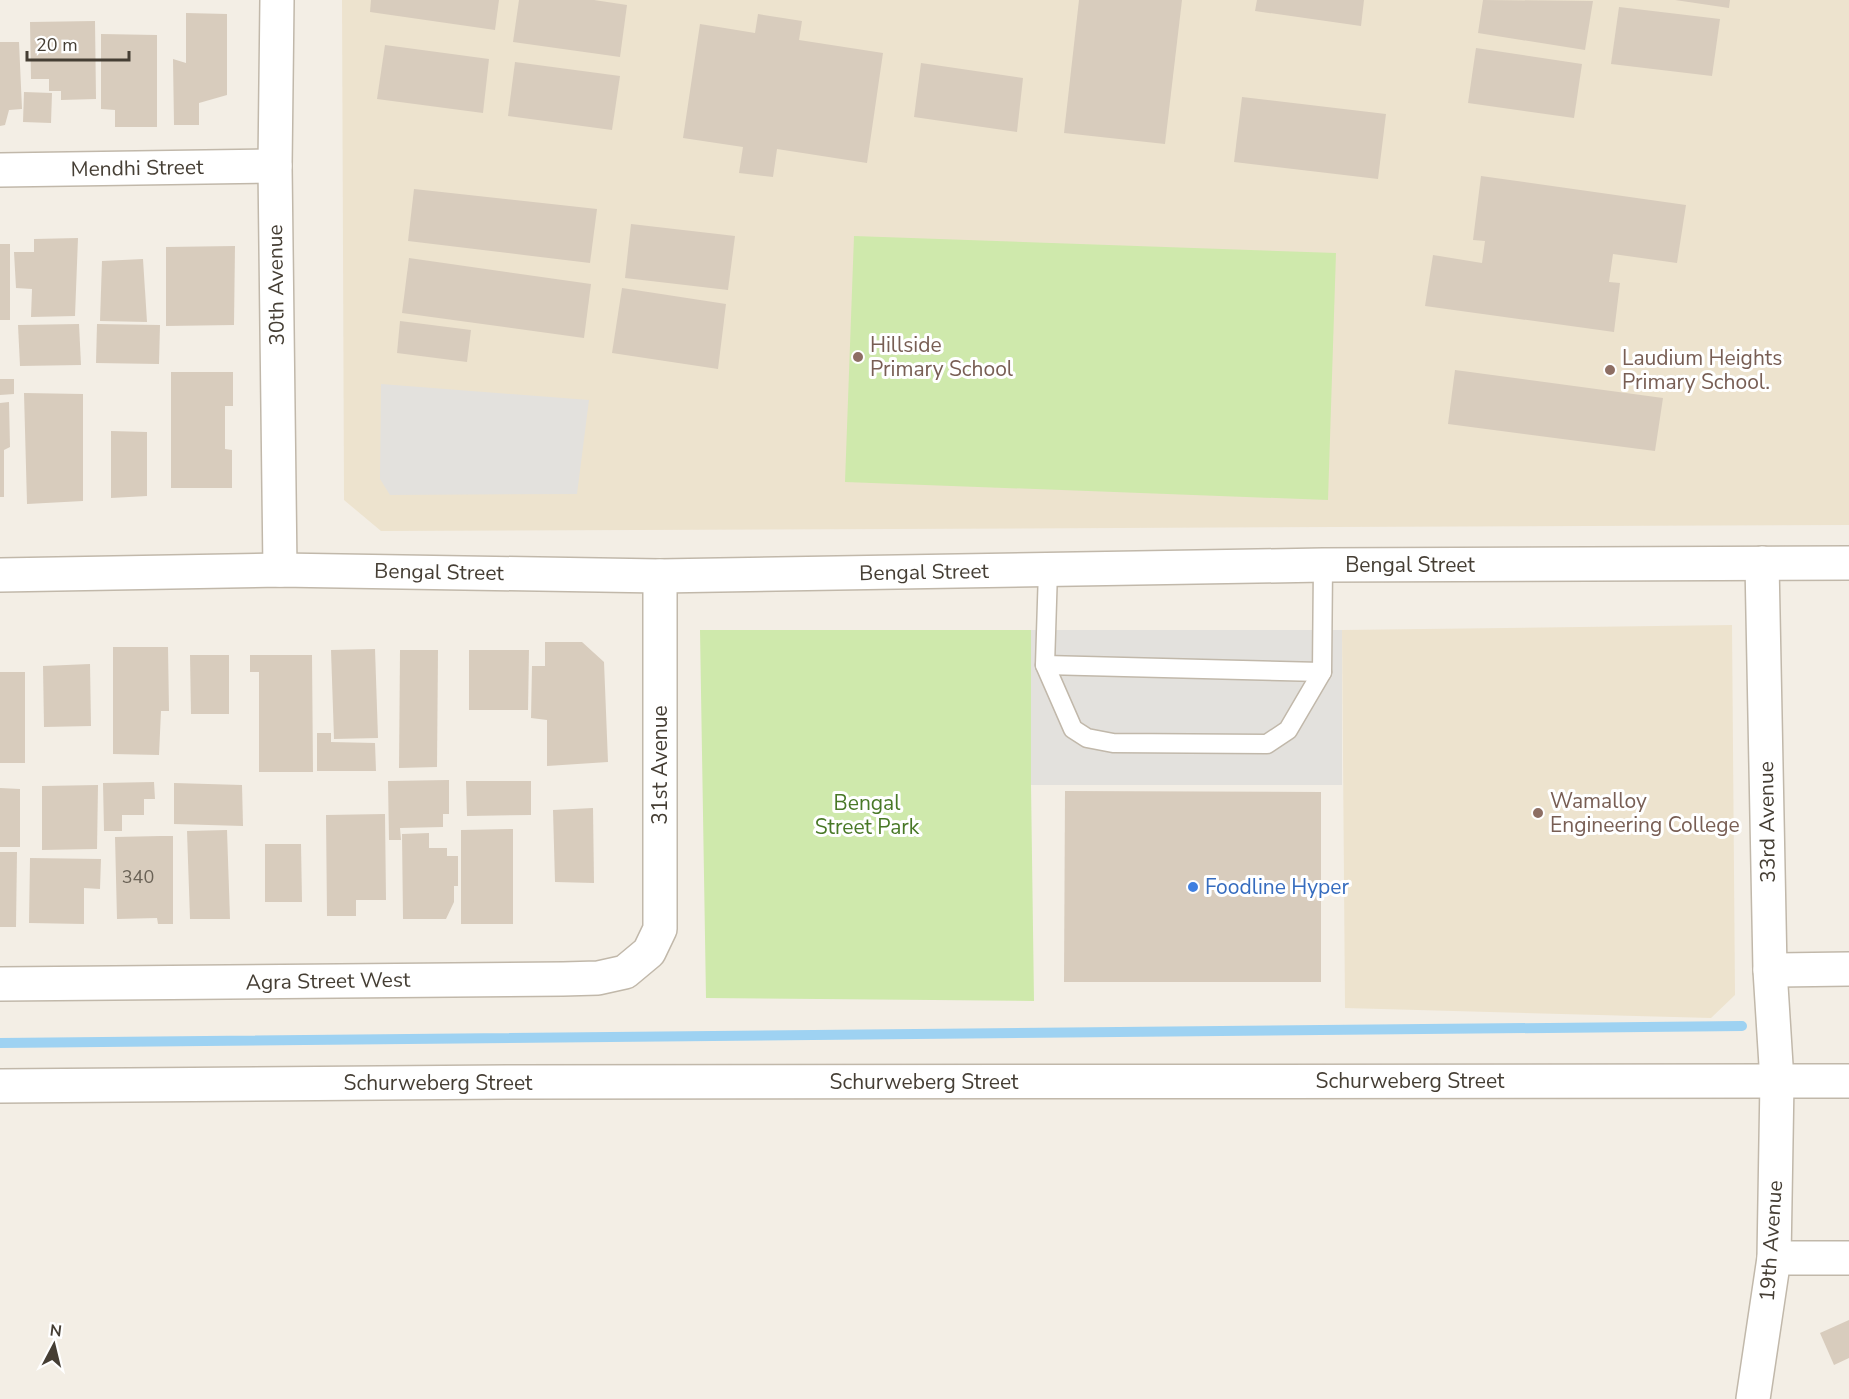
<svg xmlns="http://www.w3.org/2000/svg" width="1849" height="1399" font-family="'Nunito Sans',sans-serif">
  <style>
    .education { fill: #ede3ce }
    .green { fill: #cfe9ac }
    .parking { fill: #e3e1dd }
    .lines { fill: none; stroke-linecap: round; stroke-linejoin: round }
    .stream { stroke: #9ed2f2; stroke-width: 10 }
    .building { fill: #d8ccbd }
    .service-casing { stroke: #c1b8aa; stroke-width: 21 }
    .minor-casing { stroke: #c1b8aa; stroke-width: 36 }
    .service { stroke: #fff; stroke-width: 18 }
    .minor { stroke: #fff; stroke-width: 33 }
    .education-dot { fill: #8d6e63; stroke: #fff; stroke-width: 2 }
    .shop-dot { fill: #3f7fe0; stroke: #fff; stroke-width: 2 }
    .labels { text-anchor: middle; stroke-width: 6; stroke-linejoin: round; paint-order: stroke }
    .number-label { font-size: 18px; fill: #6a6256 }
    .street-label { font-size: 21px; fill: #453e34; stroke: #fff }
    .education-label { font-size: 21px; fill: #785e54; stroke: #fff; text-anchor: start }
    .park-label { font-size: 21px; fill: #487826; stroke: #fff }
    .shop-label { font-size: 21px; fill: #366cbe; stroke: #fff; text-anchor: start }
  </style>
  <rect width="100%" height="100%" fill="#f3eee5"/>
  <g class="education">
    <path d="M342 0H1849V525L381 531 344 500Z"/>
    <path d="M1732 625 1735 995 1711 1018 1345 1008 1342 630Z"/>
  </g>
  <g class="green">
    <path d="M854 236 1336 253 1328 500 845 482Z"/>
    <path d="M700 630H1031V785L1034 1001 706 998Z"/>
  </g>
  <g class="parking">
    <path d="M381 384 589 400 577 494 390 495 380 479Z"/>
    <rect x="1031" y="630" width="311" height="155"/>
  </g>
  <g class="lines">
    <path class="stream" d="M0 1043 1742 1026"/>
  </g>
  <g class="building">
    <path d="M371 0H499L495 30 370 12Z"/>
    <path d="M519 0H594L627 5 620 57 513 42Z"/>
    <path d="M1079 0H1182L1165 144 1064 133Z"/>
    <path d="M1257 0H1364L1361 26 1255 11Z"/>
    <path d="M1483 0 1593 1 1585 50 1478 33Z"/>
    <path d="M1675 0H1730L1729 8Z"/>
    <path d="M1619 7 1720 19 1712 76 1611 64Z"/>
    <path d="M186 13 227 14V95L199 103V125H174L173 59 186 63Z"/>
    <path d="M758 14 802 21 799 40 883 53 867 163 777 149 773 177 739 173 743 147 683 138 700 24 755 33Z"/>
    <path d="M95 21 96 99 61 100V91H49V79H31L30 22Z"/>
    <path d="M101 34 157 35V127H115V110L101 109Z"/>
    <path d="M0 42H19L22 109 9 110 5 125 0 126Z"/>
    <path d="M385 45 489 59 483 113 377 99Z"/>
    <path d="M1476 48 1582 64 1574 118 1468 103Z"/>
    <path d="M515 62 620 76 612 130 508 116Z"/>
    <path d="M921 63 1023 78 1017 132 914 117Z"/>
    <path d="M24 92 52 93 51 123 23 122Z"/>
    <path d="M1242 97 1386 114 1378 179 1234 162Z"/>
    <path d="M1481 176 1686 205 1677 263 1613 254 1609 282 1620 283 1614 332 1425 306 1433 255 1482 263 1485 241 1473 240Z"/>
    <path d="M414 189 597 209 590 263 408 241Z"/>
    <path d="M631 224 735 236 728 290 625 278Z"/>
    <path d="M78 238 75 316 31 317 32 289 16 288 14 252H34V239Z"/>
    <rect x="0" y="244" width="10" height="76"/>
    <path d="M235 246 234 325 166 326V247Z"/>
    <path d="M409 258 591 284 584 338 402 313Z"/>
    <path d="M143 259 147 322 100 321 102 261Z"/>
    <path d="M622 288 726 304 718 369 612 353Z"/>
    <path d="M400 321 471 330 467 362 397 353Z"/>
    <path d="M79 324 81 365 20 366 18 325Z"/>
    <path d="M97 324 160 325 159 364 96 363Z"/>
    <path d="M1455 370 1663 398 1655 451 1448 424Z"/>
    <path d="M171 372H233V406H225V449L232 450V488H171Z"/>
    <path d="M0 379H14V394L0 395Z"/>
    <path d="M24 393 83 394V501L27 504Z"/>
    <path d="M9 402 10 447 4 450V497H0V403Z"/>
    <path d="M111 431 147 432V496L111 498Z"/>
    <path d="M545 642H582L604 662 608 762 547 766V720L531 718 532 666H545Z"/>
    <path d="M113 647H168L169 711H161L159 755 113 754Z"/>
    <path d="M375 649 378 738 334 739 331 650Z"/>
    <path d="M400 650H438L437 767 399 768Z"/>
    <path d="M469 650H529L528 710H469Z"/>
    <path d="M190 655H229V714H191Z"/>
    <path d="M250 655H312L313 772H259V672H250Z"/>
    <path d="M90 664 91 726 44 727 43 666Z"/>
    <rect x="0" y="672" width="25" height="91"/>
    <path d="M317 733H331V742L375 743 376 771H317Z"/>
    <path d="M449 780V814H443V827L400 828 401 840H389L388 781Z"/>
    <path d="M466 781H531V815L467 816Z"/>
    <path d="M154 782 155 799H144V815H122V831H104L103 783Z"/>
    <path d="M174 783 242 785 243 826 174 824Z"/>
    <path d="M98 785 97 849 42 850V786Z"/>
    <path d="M0 788 20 789V847H0Z"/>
    <path d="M1065 791 1321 792V982H1064Z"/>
    <path d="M593 808 594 883 555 882 553 810Z"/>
    <path d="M385 814 386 900H356V916H327L326 815Z"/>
    <path d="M513 829V924H461V830Z"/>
    <path d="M227 830 230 919H190L187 831Z"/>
    <path d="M429 833V848H447V856H458V886H454V902L446 919H403L402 834Z"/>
    <path d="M160 836H173V924H158L157 918 117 919 115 837Z"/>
    <path d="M265 844H301L302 902H265Z"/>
    <path d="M0 852H17L16 927H0Z"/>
    <path d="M30 858 101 859 100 889 84 888V924L29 923Z"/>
    <path d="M1849 1320V1358L1834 1365 1820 1333Z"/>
  </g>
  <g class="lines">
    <defs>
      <g id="service">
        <path d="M1048 570 1045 665 1073 729 1087 738 1113 743 1267 744 1288 730 1322 672 1323 565"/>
        <path d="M1045 665 1322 672"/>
      </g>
      <g id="minor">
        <path d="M277 0 275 166 280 570"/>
        <path d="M0 170 275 166"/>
        <path d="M0 575 280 570 660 576 1323 565 1849 563"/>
        <path d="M1770 970 1849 969"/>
        <path d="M0 984 563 979 598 978 625 972 649 952 660 929V576"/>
        <path d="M0 1086 507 1082 1849 1081"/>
        <path d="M1774 1258H1849"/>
        <path d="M1753 1399 1774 1258 1777 1081 1770 970 1762 563"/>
      </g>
    </defs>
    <use href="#service" class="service-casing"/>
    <use href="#minor" class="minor-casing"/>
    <use href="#service" class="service"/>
    <use href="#minor" class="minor"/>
  </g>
  <g class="education-dot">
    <circle cx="858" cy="357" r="6"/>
    <circle cx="1610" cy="370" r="6"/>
    <circle cx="1538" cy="813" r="6"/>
  </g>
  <circle class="shop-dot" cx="1193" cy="887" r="6"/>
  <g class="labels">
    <g class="number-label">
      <text x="138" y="883">340</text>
    </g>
    <g class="street-label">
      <text transform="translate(137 168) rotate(-1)" y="7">Mendhi Street</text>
      <text transform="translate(276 285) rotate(-91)" y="7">30th Avenue</text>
      <text x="1410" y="572">Bengal Street</text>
      <text transform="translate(439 572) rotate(1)" y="7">Bengal Street</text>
      <text transform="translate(924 572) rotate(-1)" y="7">Bengal Street</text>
      <text transform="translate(660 765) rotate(-90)" y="7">31st Avenue</text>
      <text transform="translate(1767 822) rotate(-91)" y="7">33rd Avenue</text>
      <text transform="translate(328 981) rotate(-1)" y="7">Agra Street West</text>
      <text x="1410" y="1088">Schurweberg Street</text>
      <text x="924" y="1089">Schurweberg Street</text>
      <text x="438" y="1090">Schurweberg Street</text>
      <text transform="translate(1771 1241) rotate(-86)" y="7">19th Avenue</text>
    </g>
    <g class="education-label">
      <text x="870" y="352">Hillside<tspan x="870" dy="24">Primary School</tspan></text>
      <text x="1622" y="365">Laudium Heights<tspan x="1622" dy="24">Primary School.</tspan></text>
      <text x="1550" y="808">Wamalloy<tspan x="1550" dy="24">Engineering College</tspan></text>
    </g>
    <g class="park-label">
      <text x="867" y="810">Bengal<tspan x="867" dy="24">Street Park</tspan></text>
    </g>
    <g class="shop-label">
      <text x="1205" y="894">Foodline Hyper</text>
    </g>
  </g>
  <g transform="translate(54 1345) rotate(7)" stroke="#ffffff" stroke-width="4.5" paint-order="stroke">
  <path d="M0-4.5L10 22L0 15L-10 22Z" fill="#453e34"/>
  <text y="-9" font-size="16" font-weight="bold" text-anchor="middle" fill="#453e34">N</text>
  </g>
  <path d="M27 51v9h102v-9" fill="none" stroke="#453e34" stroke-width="3"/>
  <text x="36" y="51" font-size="18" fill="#453e34" stroke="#ffffff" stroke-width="4.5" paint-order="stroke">20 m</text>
</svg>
